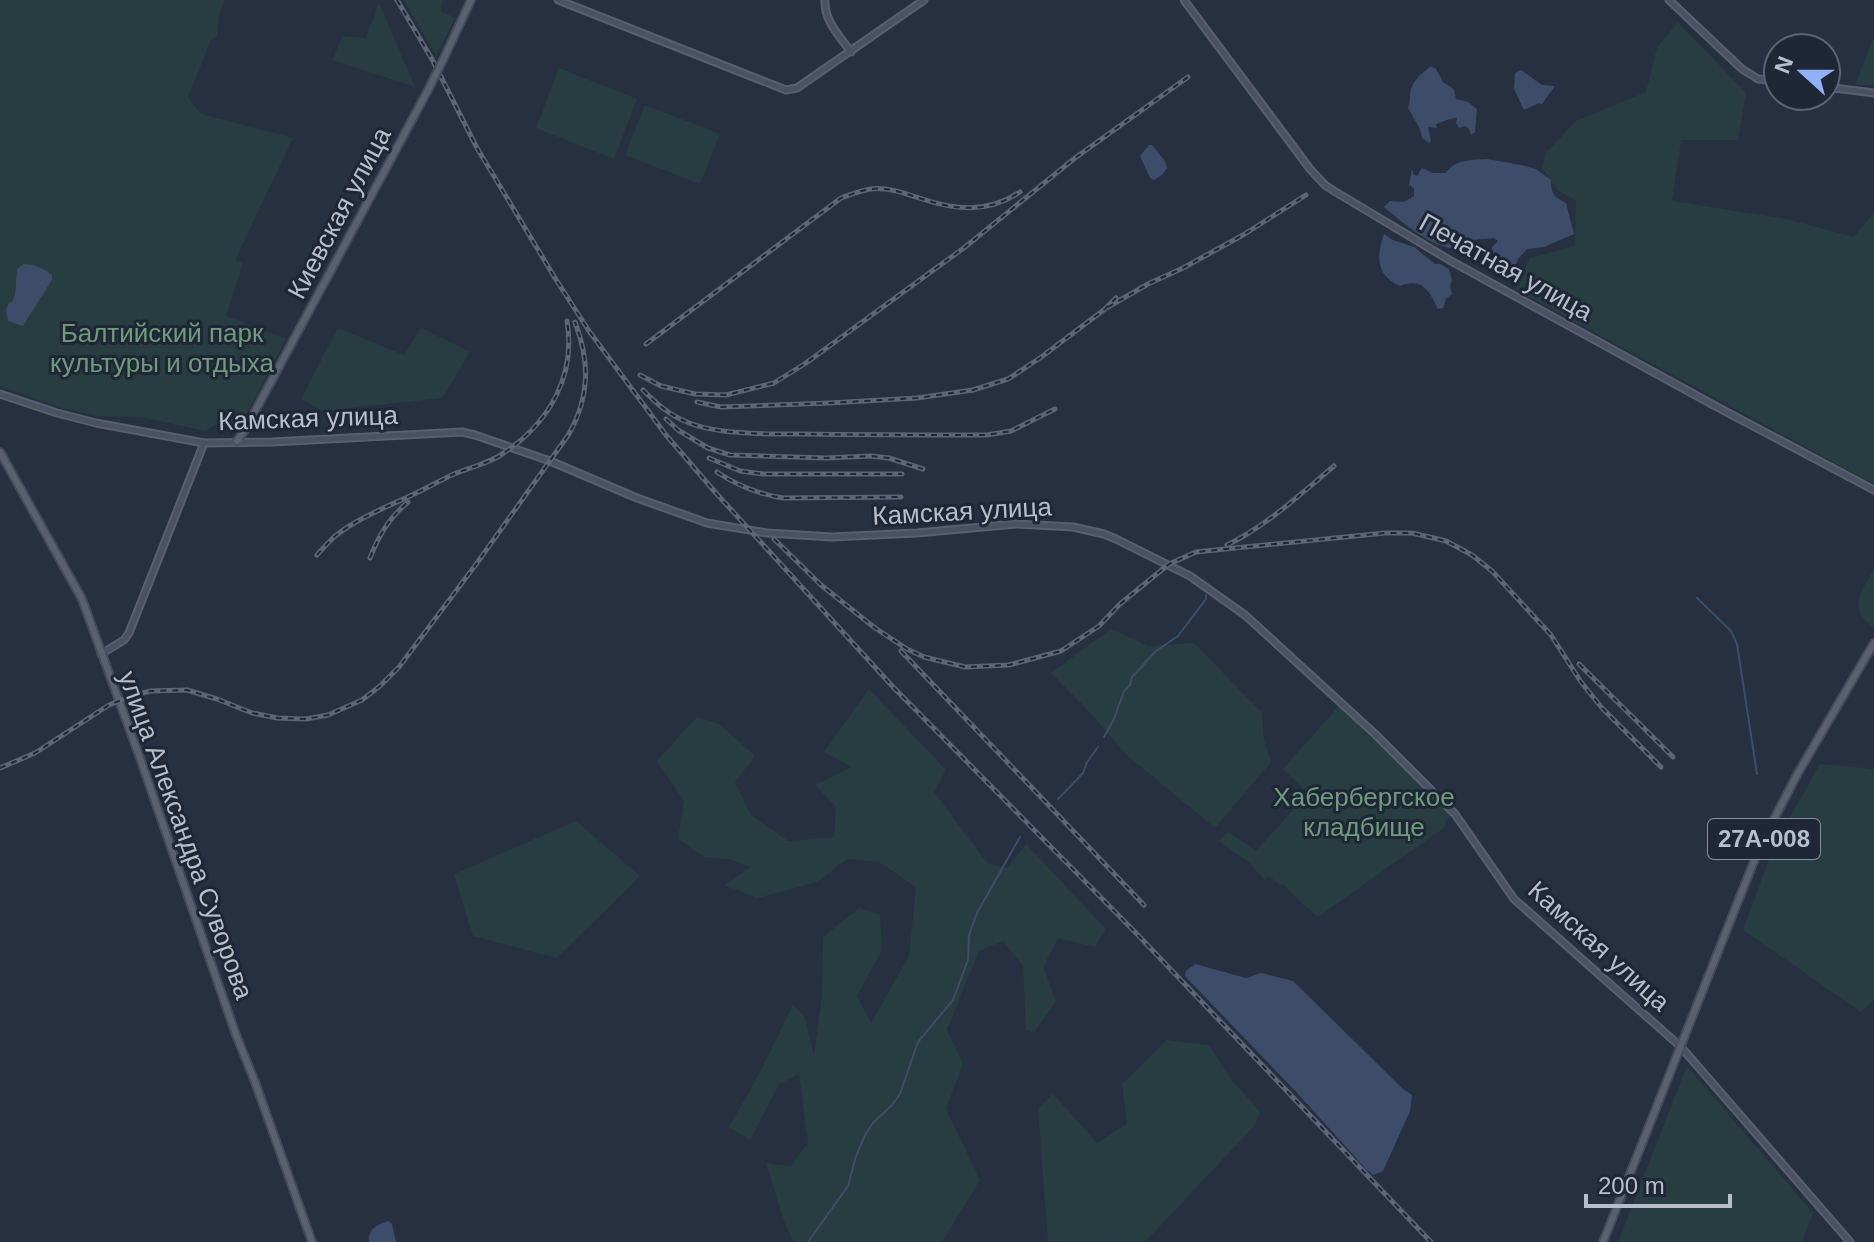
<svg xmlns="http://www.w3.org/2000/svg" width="1874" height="1242" font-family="Helvetica,sans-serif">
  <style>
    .green { fill: #283d41; fill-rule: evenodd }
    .water { fill: #3c4c69 }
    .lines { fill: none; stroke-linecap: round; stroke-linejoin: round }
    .stream { stroke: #3c4c69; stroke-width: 2 }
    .secondary-casing { stroke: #58606e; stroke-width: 9 }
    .primary-casing { stroke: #444b5a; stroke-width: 10 }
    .secondary { stroke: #495163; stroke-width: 5 }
    .primary { stroke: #596170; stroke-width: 6 }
    .rail-casing { stroke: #5d6677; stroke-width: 5 }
    .rail { stroke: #1f2736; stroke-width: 2; stroke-dasharray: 6; stroke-linecap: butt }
    .primary-bridge-casing { stroke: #444b5a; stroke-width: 10; stroke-linecap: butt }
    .primary-bridge { stroke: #596170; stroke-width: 6 }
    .labels { text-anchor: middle; stroke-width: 6; stroke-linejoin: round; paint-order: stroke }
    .shield { fill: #1f2736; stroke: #89919e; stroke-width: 2 }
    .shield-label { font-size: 24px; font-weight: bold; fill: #b7becb }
    .street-label { font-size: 26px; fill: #b7becb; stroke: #1f2736 }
    .park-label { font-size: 26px; fill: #6f9b7c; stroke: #1f2736 }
  </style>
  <rect width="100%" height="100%" fill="#263041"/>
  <g class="green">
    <path d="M0 0H225L219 15 217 36 211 40 188 97 201 114 293 138 235 260 243 263 226 316 286 339 241 425 221 421 206 431 141 417 98 416 58 407 0 386ZM52 280 23 326 12 302 15 294V283Z"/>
    <path d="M404 0H443L441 11 455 18 436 56Z"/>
    <path d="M379 3 415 87 332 60 343 36 366 38Z"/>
    <path d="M1678 22 1746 93 1738 140H1681L1672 201 1786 219 1854 237 1874 212V484L1515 289 1530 258 1575 246 1576 201 1558 190 1542 169 1546 153 1576 121 1646 92 1657 48Z"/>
    <path d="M1874 37V85H1855Z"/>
    <path d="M559 68 637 99 614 159 536 128Z"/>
    <path d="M645 105 720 134 700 184 625 155Z"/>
    <path d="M338 328 404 355 421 328 470 352 442 398 323 411 301 399Z"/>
    <path d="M1874 569V628C1847 608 1860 594 1874 569Z"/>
    <path d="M1111 629 1148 646 1194 643 1262 713 1264 740 1271 762 1215 828 1128 756 1082 704 1051 673Z"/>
    <path d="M869 689 946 770 934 792 987 863 1007 868 1026 844 1106 929 1095 947 1058 938 1043 967 1056 1001 1034 1032 1026 1030 1023 966 1003 941 979 951 947 1029 963 1064 946 1109 980 1180 942 1242H794L785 1224 766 1163 791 1166 808 1143 799 1074 779 1084 750 1140 729 1127 757 1078 793 1005 805 1017 814 1056 822 994 823 937 859 908 880 915 882 950 857 996 871 1023 909 956 916 887 879 862 847 859 817 882 757 898 725 885 751 867 729 859 704 857 678 839 684 801 657 761 697 717 719 724 755 756 735 782 751 815 788 841 834 837 836 807 815 785 852 767 824 752Z"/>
    <path d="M1339 706 1452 816 1445 821V827L1318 917 1285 887 1284 884 1280 885 1269 876 1264 880 1251 864 1219 841 1228 832 1256 851 1308 793 1283 769Z"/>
    <path d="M1820 764 1874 769V1000L1861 1012 1743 930 1775 844Z"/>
    <path d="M576 821 640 876 557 958 473 936 454 874Z"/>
    <path d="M1167 1040 1209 1045 1230 1078 1260 1112 1255 1125 1145 1242 1048 1241 1038 1109 1053 1094 1097 1143 1127 1124 1122 1084Z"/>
    <path d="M1687 1066 1813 1213 1802 1242H1618Z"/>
  </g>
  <g class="water">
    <path d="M1431 66 1436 69 1443 82 1454 89 1456 99 1468 102 1477 109 1475 132 1471 135 1469 129 1465 126 1459 128 1456 123 1457 118C1448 118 1444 122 1436 124L1437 128 1428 127 1431 141 1429 143 1422 138 1420 129 1408 108C1410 103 1410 99 1410 94 1411 82 1422 73 1431 66Z"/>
    <path d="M1521 70 1542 85 1555 86 1542 104 1539 103 1524 110 1514 89 1515 73Z"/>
    <path d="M1149 145H1152L1165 161 1167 168 1162 175 1154 180 1150 178 1140 156Z"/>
    <path d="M1487 159 1521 165 1536 169 1551 180C1551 193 1554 197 1566 203L1574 234 1544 247 1527 249 1518 259 1513 272 1490 262 1492 247 1498 241 1494 238 1472 240 1458 250C1430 246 1405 225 1384 207L1390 201 1404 202 1414 196V188L1409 185 1412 168 1413 174 1417 176 1422 168 1433 173H1446C1455 159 1472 160 1487 159Z"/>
    <path d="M1384 234 1393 240 1414 247 1435 264H1440L1449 269 1452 280 1450 286 1452 294 1446 299 1443 308 1438 309C1429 291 1423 277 1400 286 1376 276 1376 256 1384 234Z"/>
    <path d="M24 264C35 264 43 268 52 275V280L23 326 8 321 6 310 9 303 12 302 15 294 17 269Z"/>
    <path d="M1195 964 1246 978 1261 973 1293 981 1403 1089 1412 1095 1410 1111 1383 1171 1373 1175 1367 1170 1298 1094 1185 976 1186 971Z"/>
    <path d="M388 1221 392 1224 396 1242H369C368 1228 376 1226 388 1221Z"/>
  </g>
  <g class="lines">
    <g class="stream">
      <path d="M1697 598 1731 631 1737 644 1757 774"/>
      <path d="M1104 737 1114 719 1124 691 1130 685 1132 677 1156 651 1178 636 1206 599V595"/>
      <path d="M1058 799 1083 773 1087 762 1098 747"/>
      <path d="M808 1242 848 1186 856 1156 865 1135 873 1123 892 1105 900 1094 918 1042 953 1000 968 960 969 935 977 913 1020 837"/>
    </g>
    <defs>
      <g id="secondary">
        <path d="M558 0 786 90 797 88 924 0"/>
        <path d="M825 0C824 21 839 35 851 52"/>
        <path d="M1184 0 1310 169 1325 185 1334 191 1451 261 1719 408 1874 490"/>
        <path d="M1669 0 1742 69 1758 79 1778 81"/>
        <path d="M1826 87 1874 93"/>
        <path d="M0 394 57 413 96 423 204 443 272 442 462 432 475 435 550 461 637 498 707 523 767 533 832 537 917 533 1016 524 1073 527 1104 534 1116 539 1190 576 1245 615 1375 734 1455 814 1514 899 1681 1047 1850 1242"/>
        <path d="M101 654 124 640 129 633 204 443"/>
      </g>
      <g id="primary">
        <path d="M444 58 471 0"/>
        <path d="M237 441 245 430 427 92"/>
        <path d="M0 452 82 599 140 758 236 1035 255 1082 312 1242"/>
        <path d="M1603 1242 1760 846 1798 773 1874 643"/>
      </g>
    </defs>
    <use href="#secondary" class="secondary-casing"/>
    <use href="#primary" class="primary-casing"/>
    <use href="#secondary" class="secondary"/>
    <use href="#primary" class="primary"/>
    <defs>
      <g id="rail">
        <path d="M397 0 433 61 477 148 555 278 589 331 666 435 715 492 894 688 1135 932 1431 1242"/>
        <path d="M1108 307 1148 284 1183 268 1243 235 1306 195"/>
        <path d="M646 344 841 198C850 195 861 190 871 189 887 187 904 193 919 198 955 210 987 214 1020 192"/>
        <path d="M640 375 661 386 695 394 726 395 774 383 806 363 965 247 1075 158 1188 77"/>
        <path d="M643 390C656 403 669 415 687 422 717 435 769 434 803 434 864 435 926 435 987 435L1011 431 1055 409"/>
        <path d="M697 402 721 407 829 403 917 398 973 390 1008 379 1040 358 1105 309 1116 298"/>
        <path d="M666 419 678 430 708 448 730 455 826 458 871 456 889 458 923 469"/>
        <path d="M709 458 740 471 763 474H902"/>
        <path d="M717 472C736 485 761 495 784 498L901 497"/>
        <path d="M774 539 821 585 875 628 907 649 924 657 965 667 1009 665 1061 651 1099 626 1120 604 1169 564 1196 552 1385 533H1412L1446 541 1472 555 1492 571 1551 635 1581 682 1602 708 1661 767"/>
        <path d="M1227 545C1266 526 1301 494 1334 466"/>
        <path d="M317 555C322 549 328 543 334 537 356 519 384 508 410 496 425 489 439 481 454 474 471 467 491 463 505 452 550 422 576 375 567 321"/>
        <path d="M370 558C379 535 389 518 408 502"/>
        <path d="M901 651 1144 905"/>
        <path d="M1579 664 1673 757"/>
        <path d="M0 768 35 753 109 705 131 696 151 691 187 690 217 699 252 713 278 718 306 719 328 715 362 700 380 686 399 667 477 563 569 434C590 396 590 362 575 322"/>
      </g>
    </defs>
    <use href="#rail" class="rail-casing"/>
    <use href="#rail" class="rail"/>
    <defs>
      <path id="primary-bridge" d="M427 92 444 58"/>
    </defs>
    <use href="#primary-bridge" class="primary-bridge-casing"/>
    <use href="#primary-bridge" class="primary-bridge"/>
  </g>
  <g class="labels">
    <rect class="shield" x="1708" y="819" width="112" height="40" rx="6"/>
    <g class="shield-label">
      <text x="1764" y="847">27А-008</text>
    </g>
    <g class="street-label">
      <text transform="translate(339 213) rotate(-62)" y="9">Киевская улица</text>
      <text transform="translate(1506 267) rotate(29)" y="9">Печатная улица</text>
      <text transform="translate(308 418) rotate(-2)" y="9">Камская улица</text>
      <text transform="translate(962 511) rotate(-3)" y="9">Камская улица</text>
      <text transform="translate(186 835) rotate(70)" y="9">улица Александра Суворова</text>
      <text transform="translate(1599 946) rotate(42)" y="9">Камская улица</text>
    </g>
    <g class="park-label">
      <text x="162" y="342">Балтийский парк<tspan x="162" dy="30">культуры и отдыха</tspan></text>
      <text x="1364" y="806">Хабербергское<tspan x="1364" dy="30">кладбище</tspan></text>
    </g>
  </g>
  <g transform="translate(1802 72) rotate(291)"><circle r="38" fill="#1f2736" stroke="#5c6372" stroke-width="2"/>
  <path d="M0-6L14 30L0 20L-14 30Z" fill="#91b2f6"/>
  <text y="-12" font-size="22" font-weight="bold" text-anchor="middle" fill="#b7becb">N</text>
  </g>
  <path d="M1586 1194v12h144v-12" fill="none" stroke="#b7becb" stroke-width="4"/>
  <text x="1598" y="1194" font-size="24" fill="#b7becb" stroke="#1f2736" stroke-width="6" paint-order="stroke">200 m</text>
</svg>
